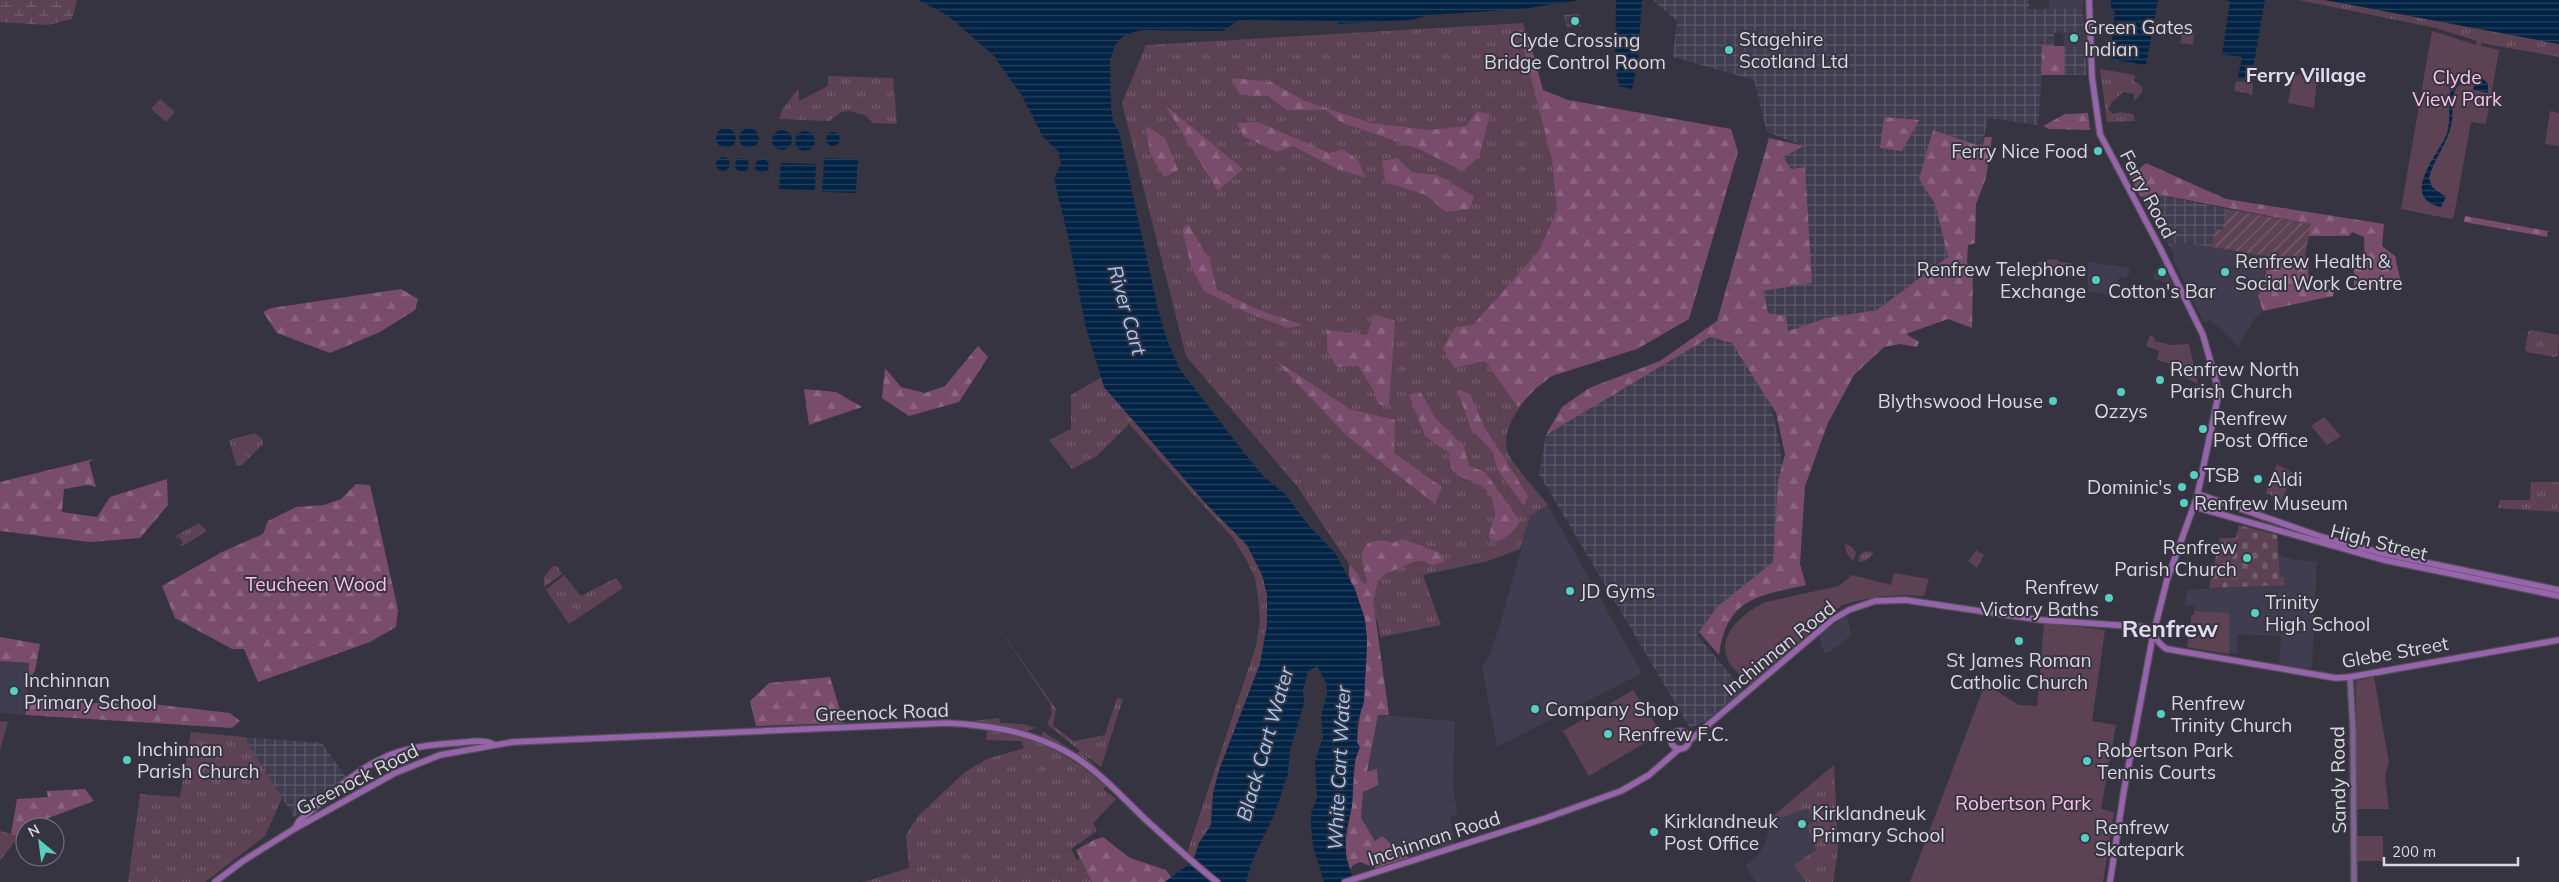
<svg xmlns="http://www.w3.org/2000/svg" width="2559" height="882" font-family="Mulish,sans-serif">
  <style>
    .built { fill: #413d50 }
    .industrial { fill: url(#industrial-grid) }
    .grass { fill: url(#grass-tufts) }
    .forest { fill: url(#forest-firs) }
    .wetland { fill: url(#wetland-marsh) }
    .cemetery { fill: url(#cemetery-stones) }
    .park { fill: #5d4254 }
    .garden { fill: url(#garden-furrows) }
    .water { fill: url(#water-rules) }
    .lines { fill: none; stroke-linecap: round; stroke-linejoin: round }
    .secondary-casing { stroke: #53505b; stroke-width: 8 }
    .primary-casing { stroke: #53505b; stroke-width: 8 }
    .secondary { stroke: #7e638e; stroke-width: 5 }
    .primary { stroke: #9763aa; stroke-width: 5.5 }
    .poi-dot { fill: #57cec2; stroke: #373441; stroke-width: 2 }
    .labels { text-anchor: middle; stroke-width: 4; stroke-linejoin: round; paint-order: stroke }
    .poi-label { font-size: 19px; fill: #d9d7df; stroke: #373441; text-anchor: start }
    .park-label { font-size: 19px; fill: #fbc1e7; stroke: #373441 }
    .street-label { font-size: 19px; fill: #d9d7df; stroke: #373441 }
    .neighbourhood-label { font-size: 20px; font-weight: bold; fill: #e0dced; stroke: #373441 }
    .water-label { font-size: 20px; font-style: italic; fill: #a0cafa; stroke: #373441 }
    .district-label { font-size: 24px; font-weight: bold; fill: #e0dced; stroke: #373441 }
  </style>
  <defs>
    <pattern id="industrial-grid" width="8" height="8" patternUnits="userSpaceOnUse" patternTransform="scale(1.25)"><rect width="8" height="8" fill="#413d50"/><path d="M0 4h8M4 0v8" fill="none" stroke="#5c5869"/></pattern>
    <pattern id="grass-tufts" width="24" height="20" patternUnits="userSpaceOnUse" patternTransform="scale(1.25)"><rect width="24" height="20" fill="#5d4254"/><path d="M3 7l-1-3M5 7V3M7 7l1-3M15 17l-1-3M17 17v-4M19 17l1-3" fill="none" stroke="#745d6c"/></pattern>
    <pattern id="forest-firs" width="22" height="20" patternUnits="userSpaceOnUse" patternTransform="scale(1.25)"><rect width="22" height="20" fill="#784c6a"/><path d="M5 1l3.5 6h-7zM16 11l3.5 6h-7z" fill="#8b657f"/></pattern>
    <pattern id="wetland-marsh" width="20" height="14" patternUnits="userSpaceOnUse" patternTransform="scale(1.25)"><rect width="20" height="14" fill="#5d4254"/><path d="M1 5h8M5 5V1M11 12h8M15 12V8" fill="none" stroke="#745d6c"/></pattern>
    <pattern id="cemetery-stones" width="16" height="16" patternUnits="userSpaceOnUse" patternTransform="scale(1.25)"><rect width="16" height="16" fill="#5d4254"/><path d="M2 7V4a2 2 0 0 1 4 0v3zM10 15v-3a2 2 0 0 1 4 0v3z" fill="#745d6c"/></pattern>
    <pattern id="garden-furrows" width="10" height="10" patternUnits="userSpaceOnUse" patternTransform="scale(1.25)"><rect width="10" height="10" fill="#5d4254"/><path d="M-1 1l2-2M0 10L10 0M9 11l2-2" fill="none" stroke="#745d6c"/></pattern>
    <pattern id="water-rules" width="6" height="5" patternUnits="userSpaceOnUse" patternTransform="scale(1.25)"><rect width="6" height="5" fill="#032344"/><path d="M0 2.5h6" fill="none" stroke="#27425f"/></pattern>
  </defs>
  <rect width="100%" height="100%" fill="#373441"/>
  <g class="built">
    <path d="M2049 0H2083V7L2049 10Z"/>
    <path d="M2085 31 2086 47 2064 46 2063 32Z"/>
    <path d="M2179 242 2267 256 2264 284 2258 296 2263 311 2253 320 2238 348 2231 338 2210 320 2204 323 2173 259 2175 255 2169 246Z"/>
    <path d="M2088 262 2124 267 2130 269 2127 278 2120 276 2111 295 2088 292Z"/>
    <path d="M2162 264 2173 285 2153 279 2157 267Z"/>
    <path d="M1548 505 1642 673 1497 747 1482 666 1488 659 1500 625 1530 516Z"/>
    <path d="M2279 555 2294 560 2317 561 2312 667 2307 669 2279 664 2281 636 2237 634V654L2187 647 2191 624V615H2194L2195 605H2185L2187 590 2284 584V578L2280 579Z"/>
    <path d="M1847 616 1851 636 1831 651 1824 653 1819 636Z"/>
    <path d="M0 661 29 663 26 715 0 713Z"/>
    <path d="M1378 715 1455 721 1453 782 1457 814 1450 817 1455 844 1408 858 1382 837 1376 841 1370 834 1361 818 1363 792 1367 788V772Z"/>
    <path d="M1834 765 1838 849 1833 882H1756L1745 866 1758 855 1765 844 1768 832 1767 821Z"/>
  </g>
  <g class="industrial">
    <path d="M1653 0H2029V9L2082 8 2085 31 2054 33V46H2042L2041 89 2038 125 1988 118 1982 147 1933 130 1920 179 1935 204 1948 257 1877 310 1826 318 1788 331 1768 313 1763 291 1805 167 1791 169 1783 157 1804 146 1767 132 1754 80 1673 57 1677 21Z"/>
    <path d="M1579 14 1581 26 1567 28 1564 15Z"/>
    <path d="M2064 46 2086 47V75H2064Z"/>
    <path d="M2152 193 2227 209 2223 230 2215 229 2211 247 2179 242 2169 246 2141 197Z"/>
    <path d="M1710 337 1732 343 1770 401 1780 445 1783 476 1777 566 1697 635 1743 690 1704 722 1690 728 1539 474 1546 435Z"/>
    <path d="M244 737 322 743 346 777 294 817Z"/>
  </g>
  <g class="grass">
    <path d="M2299 0H2325L2559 44V57L2487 44 2436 28Z"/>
    <path d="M1523 23 1581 217 1535 389C1520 405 1498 432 1509 455 1516 469 1538 492 1548 505L1530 516 1520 549 1488 561 1423 575 1441 625 1380 637 1378 623 1363 585 1297 486 1186 356 1122 103 1146 45Z"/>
    <path d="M2100 69 2135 75 2134 81 2143 87 2142 93 2134 101V94L2123 92 2111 103 2108 109 2113 114 2120 112 2133 114 2135 121 2107 122Z"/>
    <path d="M828 76 893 78 897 124 873 123 865 115 849 111 842 112 829 121 779 119 782 110 798 89 799 101 828 86Z"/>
    <path d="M2236 81 2253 83 2252 96 2247 93 2234 91Z"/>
    <path d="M2531 330 2559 335 2558 355 2555 357 2527 352 2525 349 2528 332Z"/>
    <path d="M1102 377 1104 387 1122 407 1208 506 1247 545 1262 575 1267 594V625L1260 665 1219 770 1213 794 1211 825 1199 843 1194 860 1187 853 1256 646 1260 620 1258 598 1255 577 1248 563 1233 538 1129 424 1097 456 1072 469 1049 440 1071 429V395Z"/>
    <path d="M255 433 263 440V444L242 465 237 466 229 440Z"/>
    <path d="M2277 464 2293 473 2282 500 2266 493Z"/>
    <path d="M2531 482H2559V512L2498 508 2500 500H2530Z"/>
    <path d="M199 523 206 530 205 532 183 546 180 545 183 543 179 537 176 539 177 535Z"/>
    <path d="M1845 544 1852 547 1856 553 1853 561 1846 552Z"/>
    <path d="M1866 551 1874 553 1865 561 1858 562 1860 554Z"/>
    <path d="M553 566H557L562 574 544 587V577Z"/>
    <path d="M564 575 581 596 616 578 623 588 569 624 546 590Z"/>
    <path d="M989 614 1056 709 1053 726 1074 741 1105 735 1117 698 1123 699 1101 767 1082 753 1109 780 1076 754 1043 737 1042 731 1077 753 1080 751 1047 724 1052 713 1050 703Z"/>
    <path d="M999 718 1000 723 1023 724 1036 728 1027 731 973 721Z"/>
    <path d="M988 729C1033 733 1072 757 1106 786L1103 789 1116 799 1093 823 1097 831 1071 849 1077 860 1080 858 1092 882H863L909 868 906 835 919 815 965 772 987 759 1024 748 1021 741 986 740Z"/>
    <path d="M191 732 244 737 282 798 265 836 205 882H128L140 794 180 797Z"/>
    <path d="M1834 765 1838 849 1833 882H1806L1794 865 1816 850 1807 825 1814 822 1808 808 1778 819 1773 825 1771 818Z"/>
    <path d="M0 831 19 836 0 861Z"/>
  </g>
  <g class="forest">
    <path d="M1519 30 1527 31 1543 90 1568 100 1731 129 1738 152 1689 319 1637 349 1552 376 1535 389 1518 407 1485 361 1454 368 1443 348 1455 327 1473 325 1539 251 1557 210 1552 160Z"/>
    <path d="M2042 46H2064V75H2041Z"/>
    <path d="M1231 78 1271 82 1305 101 1371 123 1430 130 1466 126 1477 111 1490 114 1479 157 1463 171 1421 150 1343 123 1325 110H1287L1268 96 1240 95Z"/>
    <path d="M1165 105 1243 169 1218 191Z"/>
    <path d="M2088 113 2090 130 2049 129 2043 126 2065 114Z"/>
    <path d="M1884 117 1919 120 1902 151 1880 148Z"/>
    <path d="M1258 122 1329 153 1343 149 1359 161 1365 178 1333 167 1293 146 1277 152 1243 136 1237 123Z"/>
    <path d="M1146 126 1165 138 1178 170 1164 177 1150 153Z"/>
    <path d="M1933 130 1982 147 1985 137H1992L1986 178 1976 204 1975 243 1968 245 1967 263 1973 270 1972 328 1948 319 1906 334 1919 342 1917 347 1900 344 1884 347 1854 375 1828 423 1805 486 1800 564 1806 585C1757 596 1727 598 1719 655L1699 632 1717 607 1773 562 1778 481 1785 454 1776 413 1732 343 1710 337 1546 435 1562 407 1589 388 1660 361 1717 321 1769 138 1804 146 1783 157 1791 169 1805 167 1812 283 1763 291 1768 313 1786 316 1788 331 1826 318 1877 310 1948 257 1935 204 1919 179Z"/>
    <path d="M1397 158 1412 172 1437 175 1474 196 1470 209 1446 212 1426 195 1385 182 1382 161Z"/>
    <path d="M2146 163 2226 199 2384 224 2382 246 2395 256 2402 288 2354 287V269L2365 268 2364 237 2352 232 2349 236H2308L2310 224 2152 193 2141 197 2130 177Z"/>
    <path d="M2465 216 2548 231 2547 237 2464 222Z"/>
    <path d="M1188 224 1210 261 1217 290 1254 308 1302 325 1288 328 1248 313 1204 291 1192 269 1182 229Z"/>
    <path d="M2268 261 2308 264 2309 291 2335 289 2333 296 2263 311 2258 296 2264 284Z"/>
    <path d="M401 289 418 299 415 310 380 332 330 353 277 333 263 312 271 308Z"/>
    <path d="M1374 314 1395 321 1389 406 1378 404 1373 389 1358 366 1337 367 1327 351V330L1367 335Z"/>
    <path d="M978 346 988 357 959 402 909 416 882 398 885 368 901 387 925 393 945 386Z"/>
    <path d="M1275 360 1350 409 1395 420 1394 453 1442 487 1435 504 1347 436Z"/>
    <path d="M804 389 836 392 862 407 809 425Z"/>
    <path d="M1457 389 1470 394 1485 428 1528 496 1524 506 1497 469 1493 452 1471 429Z"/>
    <path d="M1420 391 1436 419 1464 446 1469 466 1485 472 1520 521C1513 533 1507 538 1493 542L1489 537C1490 529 1496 517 1495 510 1490 475 1460 485 1452 469 1450 465 1450 458 1449 453L1425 436 1409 395Z"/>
    <path d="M94 459 89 462 96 487 87 485 64 489 62 512 97 517 110 497 167 479 168 505 140 538 90 542 0 531V482Z"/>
    <path d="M356 484 370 485 398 610 396 627 370 642 258 682 244 649H232L175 618 162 586 222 552 263 534 268 521 296 507 324 505 341 499Z"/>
    <path d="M1403 539 1440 553 1445 561 1432 566 1424 561H1416L1385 574 1378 581 1373 600 1389 715H1378L1367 772 1377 769 1378 785 1363 792 1361 818 1375 841 1382 836 1408 858 1376 868 1360 862 1353 865 1350 870C1341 843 1349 830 1352 804 1354 784 1353 765 1359 745L1357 743C1360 703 1371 662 1365 621 1363 603 1344 581 1350 564L1365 585 1367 581C1365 574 1362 565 1362 557 1361 541 1381 537 1392 543Z"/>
    <path d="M0 637 40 644 35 671 28 680 29 663 0 661Z"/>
    <path d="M830 677 844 723 756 726 750 701 769 683Z"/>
    <path d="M26 702 153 704 230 713 240 721 232 728 26 715Z"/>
    <path d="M85 789 94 801 30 825 25 827 19 836 11 834 17 799 48 797 47 791Z"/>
    <path d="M1103 837 1130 858 1166 870 1171 877 1165 882H1092L1076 850 1094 840Z"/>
  </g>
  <path class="wetland" d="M0 0H77L72 19 48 25 0 22Z"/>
  <path class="cemetery" d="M2239 525 2277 535 2280 578 2284 577V585L2209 588 2220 538H2236Z"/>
  <g class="park">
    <path d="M2481 26 2485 27 2481 46 2499 50 2486 124 2471 122 2454 216 2451 219 2401 209 2432 31 2476 45Z"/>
    <path d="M2184 28 2194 30 2193 45 2180 43Z"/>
    <path d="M2306 71 2313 74 2317 79 2314 108 2288 103 2293 77Z"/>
    <path d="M160 99 175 112 166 122 151 109Z"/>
    <path d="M2550 111 2559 113V146L2545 144Z"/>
    <path d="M2057 259 2060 262 2070 263 2077 272V277L2065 276 2060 271 2049 274V270H2039L2037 263 2045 260Z"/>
    <path d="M2150 335 2154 337 2155 341 2171 345 2189 344 2198 384 2178 374 2179 366 2157 360 2159 351 2146 346Z"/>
    <circle cx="2550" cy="345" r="5.5"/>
    <path d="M2324 417 2341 436 2327 445 2311 426Z"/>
    <path d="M241 449 248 458 242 465 237 466 232 451Z"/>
    <path d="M1976 550 1984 555 1977 568 1968 561Z"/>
    <path d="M1894 573 1929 579 1924 596C1894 594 1868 596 1841 606L1750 684C1743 678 1730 667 1727 658 1718 632 1746 611 1766 602L1839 586 1852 575 1891 585Z"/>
    <path d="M2194 611 2229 613V654L2187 647 2191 624V615H2194Z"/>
    <path d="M2044 623 2105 630 2092 721 2116 725 2101 809 2114 812 2103 882H1910L1985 684 2019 705 2037 706Z"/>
    <path d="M2374 677 2389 763 2385 775 2389 809H2357L2356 681Z"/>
    <path d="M1633 690 1656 725 1658 735 1589 776 1563 731Z"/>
    <path d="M0 721 8 722 0 750Z"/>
    <rect x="2357" y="836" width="26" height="25"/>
  </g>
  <path class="garden" d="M2227 209 2311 224 2304 262 2211 247 2215 229 2223 230Z"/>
  <g class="water">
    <path d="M918 0H1580L1523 9 1429 15 1411 20 1339 24 1334 21 1239 20 1223 31 1143 30 1134 32 1122 37 1115 45 1110 61 1111 107 1113 121 1119 132 1158 309 1167 340 1179 368 1241 449 1263 476 1285 494 1310 527 1335 553 1355 589 1365 620 1367 640 1364 702 1357 723V743L1360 747 1354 763 1352 806 1345 835 1346 857 1354 882H1324L1313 846 1311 827V813L1317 798 1315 761 1323 738 1321 716 1327 693 1326 683 1317 666 1308 671 1303 690 1304 704 1290 750 1288 774 1274 815 1252 861 1246 882H1165L1193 861 1199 843 1211 825 1213 794 1219 770 1260 664 1267 625V594L1262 575 1247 545 1208 506 1104 387 1086 328 1068 236 1054 179 1061 163 1058 151 1043 137 1022 96 994 56 947 15Z"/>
    <path d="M1616 0H1642L1638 61 1632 89 1619 86 1615 65Z"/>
    <path d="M2111 0H2158L2146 65 2110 59 2115 11 2111 10Z"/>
    <path d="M2225 0H2265L2251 80 2238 77 2242 57 2222 54 2230 1Z"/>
    <path d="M2325 0H2559V44Z"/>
    <path d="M2466 75 2482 78 2488 84V93L2473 90 2475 82C2469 81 2461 83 2457 87 2450 96 2454 111 2452 121 2449 142 2434 158 2429 178L2432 187 2446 197 2441 207C2398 197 2440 153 2447 133 2455 108 2438 92 2466 75Z"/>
    <circle cx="749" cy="138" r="10"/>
    <circle cx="726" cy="138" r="10"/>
    <circle cx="782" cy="140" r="10"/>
    <circle cx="805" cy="141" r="10"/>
    <circle cx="833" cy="139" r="7"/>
    <circle cx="723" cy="164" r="7"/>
    <circle cx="742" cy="165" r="7"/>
    <path d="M824 158 858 159 856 193 822 192Z"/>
    <circle cx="762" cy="166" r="7"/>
    <path d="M781 163 816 164 815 191 779 189Z"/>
  </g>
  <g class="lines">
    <defs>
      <path id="secondary" d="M2350 677 2353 730 2354 882"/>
      <g id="primary">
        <path d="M2089 0 2092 77 2100 134 2160 248 2203 335 2219 392 2197 497 2167 580 2153 635 2124 790 2110 882"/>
        <path d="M2198 494 2322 537 2385 554 2559 590"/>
        <path d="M2195 507 2384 560 2559 596"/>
        <circle cx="1680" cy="740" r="9"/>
        <path d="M1689 741 1832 620 1849 610 1875 601 1905 600 2041 620 2146 627C2155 632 2156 644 2167 649L2336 678 2350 677 2559 640"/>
        <path d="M295 828 299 821C325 800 351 773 381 759 404 747 431 745 456 743 468 742 482 739 493 744"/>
        <path d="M215 882 243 861 294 829 395 773 440 755 513 742 946 723C988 725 1029 731 1067 752 1097 769 1121 796 1145 819 1169 841 1192 862 1217 882"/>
        <path d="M1345 882 1546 818 1621 791 1649 775 1679 749"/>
      </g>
    </defs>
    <use href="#secondary" class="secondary-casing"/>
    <use href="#primary" class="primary-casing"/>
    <use href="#secondary" class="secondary"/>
    <use href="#primary" class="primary"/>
  </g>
  <g class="poi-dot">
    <circle cx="1575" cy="21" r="5"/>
    <circle cx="2074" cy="38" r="5"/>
    <circle cx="1729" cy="50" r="5"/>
    <circle cx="2098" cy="151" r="5"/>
    <circle cx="2162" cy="272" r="5"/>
    <circle cx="2225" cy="272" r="5"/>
    <circle cx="2096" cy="280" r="5"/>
    <circle cx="2160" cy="380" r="5"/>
    <circle cx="2121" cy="392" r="5"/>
    <circle cx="2053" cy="401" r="5"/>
    <circle cx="2203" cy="429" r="5"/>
    <circle cx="2194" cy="475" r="5"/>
    <circle cx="2258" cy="479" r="5"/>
    <circle cx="2182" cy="487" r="5"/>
    <circle cx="2184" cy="503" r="5"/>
    <circle cx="2247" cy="558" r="5"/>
    <circle cx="1570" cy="591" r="5"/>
    <circle cx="2109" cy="598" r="5"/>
    <circle cx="2255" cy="613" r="5"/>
    <circle cx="2019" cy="641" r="5"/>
    <circle cx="14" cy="691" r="5"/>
    <circle cx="1535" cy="709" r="5"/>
    <circle cx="2161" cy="714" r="5"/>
    <circle cx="1608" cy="734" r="5"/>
    <circle cx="127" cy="760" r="5"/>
    <circle cx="2087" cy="761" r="5"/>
    <circle cx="1802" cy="824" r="5"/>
    <circle cx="1654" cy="832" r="5"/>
    <circle cx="2085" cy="838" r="5"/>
  </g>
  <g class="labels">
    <g class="poi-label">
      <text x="2084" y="34">Green Gates<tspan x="2084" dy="22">Indian</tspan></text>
      <text x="1739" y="46">Stagehire<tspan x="1739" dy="22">Scotland Ltd</tspan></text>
      <text x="1575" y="47" text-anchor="middle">Clyde Crossing<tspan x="1575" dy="22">Bridge Control Room</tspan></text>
      <text x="2088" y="158" text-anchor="end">Ferry Nice Food</text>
      <text x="2235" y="268">Renfrew Health &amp;<tspan x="2235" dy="22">Social Work Centre</tspan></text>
      <text x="2086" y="276" text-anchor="end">Renfrew Telephone<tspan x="2086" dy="22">Exchange</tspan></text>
      <text x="2162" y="298" text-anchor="middle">Cotton's Bar</text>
      <text x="2170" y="376">Renfrew North<tspan x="2170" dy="22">Parish Church</tspan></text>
      <text x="2043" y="408" text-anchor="end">Blythswood House</text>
      <text x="2121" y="418" text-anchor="middle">Ozzys</text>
      <text x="2213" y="425">Renfrew<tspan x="2213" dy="22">Post Office</tspan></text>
      <text x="2204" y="482">TSB</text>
      <text x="2268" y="486">Aldi</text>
      <text x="2172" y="494" text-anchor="end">Dominic's</text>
      <text x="2194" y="510">Renfrew Museum</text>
      <text x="2237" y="554" text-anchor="end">Renfrew<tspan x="2237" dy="22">Parish Church</tspan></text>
      <text x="2099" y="594" text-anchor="end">Renfrew<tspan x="2099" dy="22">Victory Baths</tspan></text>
      <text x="1580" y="598">JD Gyms</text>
      <text x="2265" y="609">Trinity<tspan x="2265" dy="22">High School</tspan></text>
      <text x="2019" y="667" text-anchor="middle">St James Roman<tspan x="2019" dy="22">Catholic Church</tspan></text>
      <text x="24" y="687">Inchinnan<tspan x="24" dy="22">Primary School</tspan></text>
      <text x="2171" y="710">Renfrew<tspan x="2171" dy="22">Trinity Church</tspan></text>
      <text x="1545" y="716">Company Shop</text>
      <text x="1618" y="741">Renfrew F.C.</text>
      <text x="137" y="756">Inchinnan<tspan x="137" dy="22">Parish Church</tspan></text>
      <text x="2097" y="757">Robertson Park<tspan x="2097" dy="22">Tennis Courts</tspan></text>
      <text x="1812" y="820">Kirklandneuk<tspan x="1812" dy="22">Primary School</tspan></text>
      <text x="1664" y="828">Kirklandneuk<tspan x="1664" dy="22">Post Office</tspan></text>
      <text x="2095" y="834">Renfrew<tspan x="2095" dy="22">Skatepark</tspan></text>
    </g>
    <g class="park-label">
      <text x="2457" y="84">Clyde<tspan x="2457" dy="22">View Park</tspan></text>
      <text x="316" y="591">Teucheen Wood</text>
      <text x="2023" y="810">Robertson Park</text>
    </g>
    <g class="street-label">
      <text transform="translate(2148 194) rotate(62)" y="7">Ferry Road</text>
      <text transform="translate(2379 542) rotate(14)" y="7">High Street</text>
      <text transform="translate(1779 648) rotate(-39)" y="7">Inchinnan Road</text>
      <text transform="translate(2395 652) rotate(-10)" y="7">Glebe Street</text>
      <text transform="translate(882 712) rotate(-2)" y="7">Greenock Road</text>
      <text transform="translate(357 779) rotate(-27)" y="7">Greenock Road</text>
      <text transform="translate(2338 780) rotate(-91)" y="7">Sandy Road</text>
      <text transform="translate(1434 838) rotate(-18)" y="7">Inchinnan Road</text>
    </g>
    <g class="neighbourhood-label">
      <text x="2306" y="82">Ferry Village</text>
    </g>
    <g class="water-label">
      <text transform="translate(1127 310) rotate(74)" y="7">River Cart</text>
      <text transform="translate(1265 744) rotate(-74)" y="7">Black Cart Water</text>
      <text transform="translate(1339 768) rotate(-87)" y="7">White Cart Water</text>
    </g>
    <g class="district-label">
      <text x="2170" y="637">Renfrew</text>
    </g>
  </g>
  <g transform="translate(40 842) rotate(331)"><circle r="24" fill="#373441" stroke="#787580"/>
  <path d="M0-4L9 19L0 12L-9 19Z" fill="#57cec2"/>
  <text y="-8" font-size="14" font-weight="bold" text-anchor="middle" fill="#d9d7df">N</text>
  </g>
  <path d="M2384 857v8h134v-8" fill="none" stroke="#d9d7df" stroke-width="2.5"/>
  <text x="2392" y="857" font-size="15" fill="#d9d7df" stroke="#373441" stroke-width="4" paint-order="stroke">200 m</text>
</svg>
